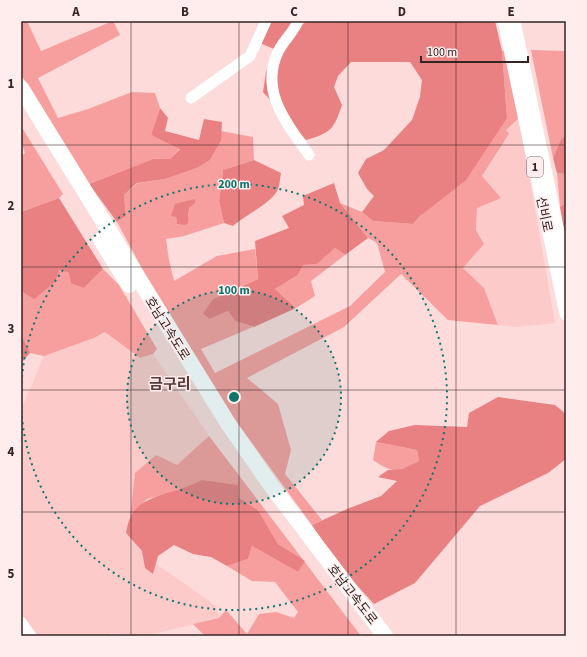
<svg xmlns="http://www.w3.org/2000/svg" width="587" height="657" font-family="'Source Sans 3','Noto Sans KR',sans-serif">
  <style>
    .built { fill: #fccbc9 }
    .green { fill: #f79f9e; fill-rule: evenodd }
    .forest { fill: #e98081 }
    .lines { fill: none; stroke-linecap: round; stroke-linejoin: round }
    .minor { stroke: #fff; stroke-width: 11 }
    .major { stroke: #fff; stroke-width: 13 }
    .highway { stroke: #fff; stroke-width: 16 }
    .grid { fill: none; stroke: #342525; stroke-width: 1; stroke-opacity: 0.55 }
    .ring { fill: none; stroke: #0f766e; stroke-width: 2; stroke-dasharray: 2 4 }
    .labels { text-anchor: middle; stroke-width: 3; stroke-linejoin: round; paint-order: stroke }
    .shield { fill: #feedec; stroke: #716161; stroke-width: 1 }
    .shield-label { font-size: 12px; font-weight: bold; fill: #342525 }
    .street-label { font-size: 13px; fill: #342525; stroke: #feedec }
    .quarter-label { font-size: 15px; font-weight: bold; fill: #583838; stroke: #feedec }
    .centre { fill: #0f766e; stroke: #feedec; stroke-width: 2 }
    .ring-label { font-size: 12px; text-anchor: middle; font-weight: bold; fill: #0f766e; stroke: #feedec; stroke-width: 3; stroke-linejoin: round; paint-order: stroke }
    .neatline { fill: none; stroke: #342525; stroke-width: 1.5 }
    .grid-label { font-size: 13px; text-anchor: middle; font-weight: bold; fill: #342525 }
  </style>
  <rect width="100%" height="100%" fill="#fcdbda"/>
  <g class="built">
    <path d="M519 118 555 323 517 327 498 325 484 288 463 268 484 244 476 230 477 207 482 176 509 135 506 130Z"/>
    <path d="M105 332 140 358 153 354 209 436 177 465 130 517 126 533 142 551 153 574 156 564 201 595 216 607 220 618 145 636 110 633 108 636H21V405L24 403 44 356 94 338Z"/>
  </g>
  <g class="green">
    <path d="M21 21H27L41 51 113 21 120 35 38 78 58 118 88 109 132 92 155 93 160 108 151 135 180 148 170 159H153L89 184 63 145 21 74Z"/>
    <path d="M506 50 519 118 506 130 509 134 482 176 501 198 477 208 476 230 484 244 463 268 484 288 498 325 448 320 401 274 344 327 247 378 278 404 291 450 285 474 322 520 312 525 222 402 152 287 117 222 126 216 124 195 138 183 165 179 197 168 210 160 221 141V131L253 137 254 160 223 170 219 201 224 223 184 236 166 239 169 260 174 281 217 256 255 249 258 279 213 299 210 319 228 311 235 321 253 327 201 349 215 373 350 306 385 272 377 243 368 238 340 203 362 212 373 221 413 224 507 118 502 51ZM195 203 189 208V216L177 224 176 217Z"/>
    <path d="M531 50 566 51V136L561 139 553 158Z"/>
    <path d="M21 126 63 194 59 198 21 212V156L25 153 21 142Z"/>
    <path d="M557 173 566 174V203L560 207Z"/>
    <path d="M335 248 345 255 311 281 315 296 296 308 275 289 298 275 303 265 317 264Z"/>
    <path d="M103 269 119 285 157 349 153 354 140 358 105 332 94 338 44 356 30 353 21 334V291L34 298 59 270 69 273 84 288Z"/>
    <path d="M209 436 361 636H205L193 624 219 618 226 610 247 634 259 614 276 612 294 618 298 612 275 582 252 581 227 566 248 559 252 546 298 572 304 561 278 544 258 510 238 497 201 480 191 487 147 499 130 517 135 473 156 455 177 465Z"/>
    <path d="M376 442 417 450 419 461C397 472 394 474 373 460Z"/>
  </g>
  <g class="forest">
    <path d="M272 21H298L301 25 308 21H495L502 51 507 118 466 180 420 216 413 224 373 221 362 212 374 196 367 189 358 173 366 159 384 150 412 120 420 97 422 80 410 62H351L338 76 334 87 342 105C334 129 331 133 306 140L263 92 266 72 274 49 260 43Z"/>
    <path d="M160 108 168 118 165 131 199 140 204 119 222 122 221 141 210 160 197 168 165 179 137 183 124 195 126 216 117 222 89 184 153 159H170L180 149 151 135Z"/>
    <path d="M566 136V174L557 173 553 158 561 139Z"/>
    <path d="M254 160 281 173C280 178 280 186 277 191 271 203 244 216 233 226L224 223 219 201 223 170Z"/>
    <path d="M334 183 340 203 368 238 345 255 335 248 317 264 303 265 298 275 275 289 296 308 254 327 235 321 228 311 210 319 203 314 213 299 258 279 255 241 289 228 282 216 304 205 303 196Z"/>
    <path d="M59 198 103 269 84 288 71 283 69 273 59 270 55 282 34 299 21 291V212Z"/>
    <path d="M195 199V203L189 208 188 223 185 225 177 224 176 217 171 216 175 204Z"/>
    <path d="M566 203V243L560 207Z"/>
    <path d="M21 334 30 353 21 363Z"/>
    <path d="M498 397 555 405 566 414V459L548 473 480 506 415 583 374 604 340 567 312 525 347 509 381 496 397 481 378 477 388 470 402 469 419 461 417 450 376 442 389 431 415 425 467 427 469 413Z"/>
    <path d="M201 480 238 485V497L258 510 278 544 305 561 298 572 252 546 248 559 227 566 211 557 193 554 174 545 158 556 153 574 145 568 142 551 126 533C127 528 128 522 130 518 140 493 180 494 201 480Z"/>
  </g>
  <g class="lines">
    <g class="minor">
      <path d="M298 21C293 33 283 41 278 52 259 92 288 125 309 155"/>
      <path d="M191 98 250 56 266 21"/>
      <path d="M21 622 31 636"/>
    </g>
    <g class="major">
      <path d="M504 21 566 314"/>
      <path d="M514 21 566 270"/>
    </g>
    <g class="highway">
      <path d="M21 88 229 425 270 484 385 636"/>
      <path d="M101 240 129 285"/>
    </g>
  </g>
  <path class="grid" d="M131 21V636M239 21V636M348 21V636M456 21V636M21 145H566M21 267H566M21 390H566M21 512H566"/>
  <circle cx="234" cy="397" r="107" fill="#0f766e" fill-opacity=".12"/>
  <g class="ring">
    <circle cx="234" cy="397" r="107"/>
    <path d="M21 395A213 213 0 1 1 21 399"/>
  </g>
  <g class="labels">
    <rect class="shield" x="527" y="157" width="16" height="20" rx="3"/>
    <g class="shield-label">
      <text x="535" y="171">1</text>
    </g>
    <g class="street-label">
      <text transform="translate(545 214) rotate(78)" y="5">선비로</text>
      <text transform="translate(168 328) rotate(58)" y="5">호남고속도로</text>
      <text transform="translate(353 594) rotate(52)" y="5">호남고속도로</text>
    </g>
    <g class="quarter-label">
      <text x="170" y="389">금구리</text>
    </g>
  </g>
  <circle cx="234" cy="397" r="6" class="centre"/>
  <g class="ring-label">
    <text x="234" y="188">200 m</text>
    <text x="234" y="294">100 m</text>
  </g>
  <rect width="587" height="657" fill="none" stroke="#feedec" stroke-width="44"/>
  <path d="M421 56v6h107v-6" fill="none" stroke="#342525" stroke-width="2"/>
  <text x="427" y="56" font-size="12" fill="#342525" stroke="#feedec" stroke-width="3" paint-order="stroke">100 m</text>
  <rect x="22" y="22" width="543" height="613" class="neatline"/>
  <g class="grid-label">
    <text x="76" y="16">A</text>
    <text x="185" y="16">B</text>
    <text x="294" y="16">C</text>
    <text x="402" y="16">D</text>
    <text x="511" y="16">E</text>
    <text x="11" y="88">1</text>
    <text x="11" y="210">2</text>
    <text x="11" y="333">3</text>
    <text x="11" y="456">4</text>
    <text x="11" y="578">5</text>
  </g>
</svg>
